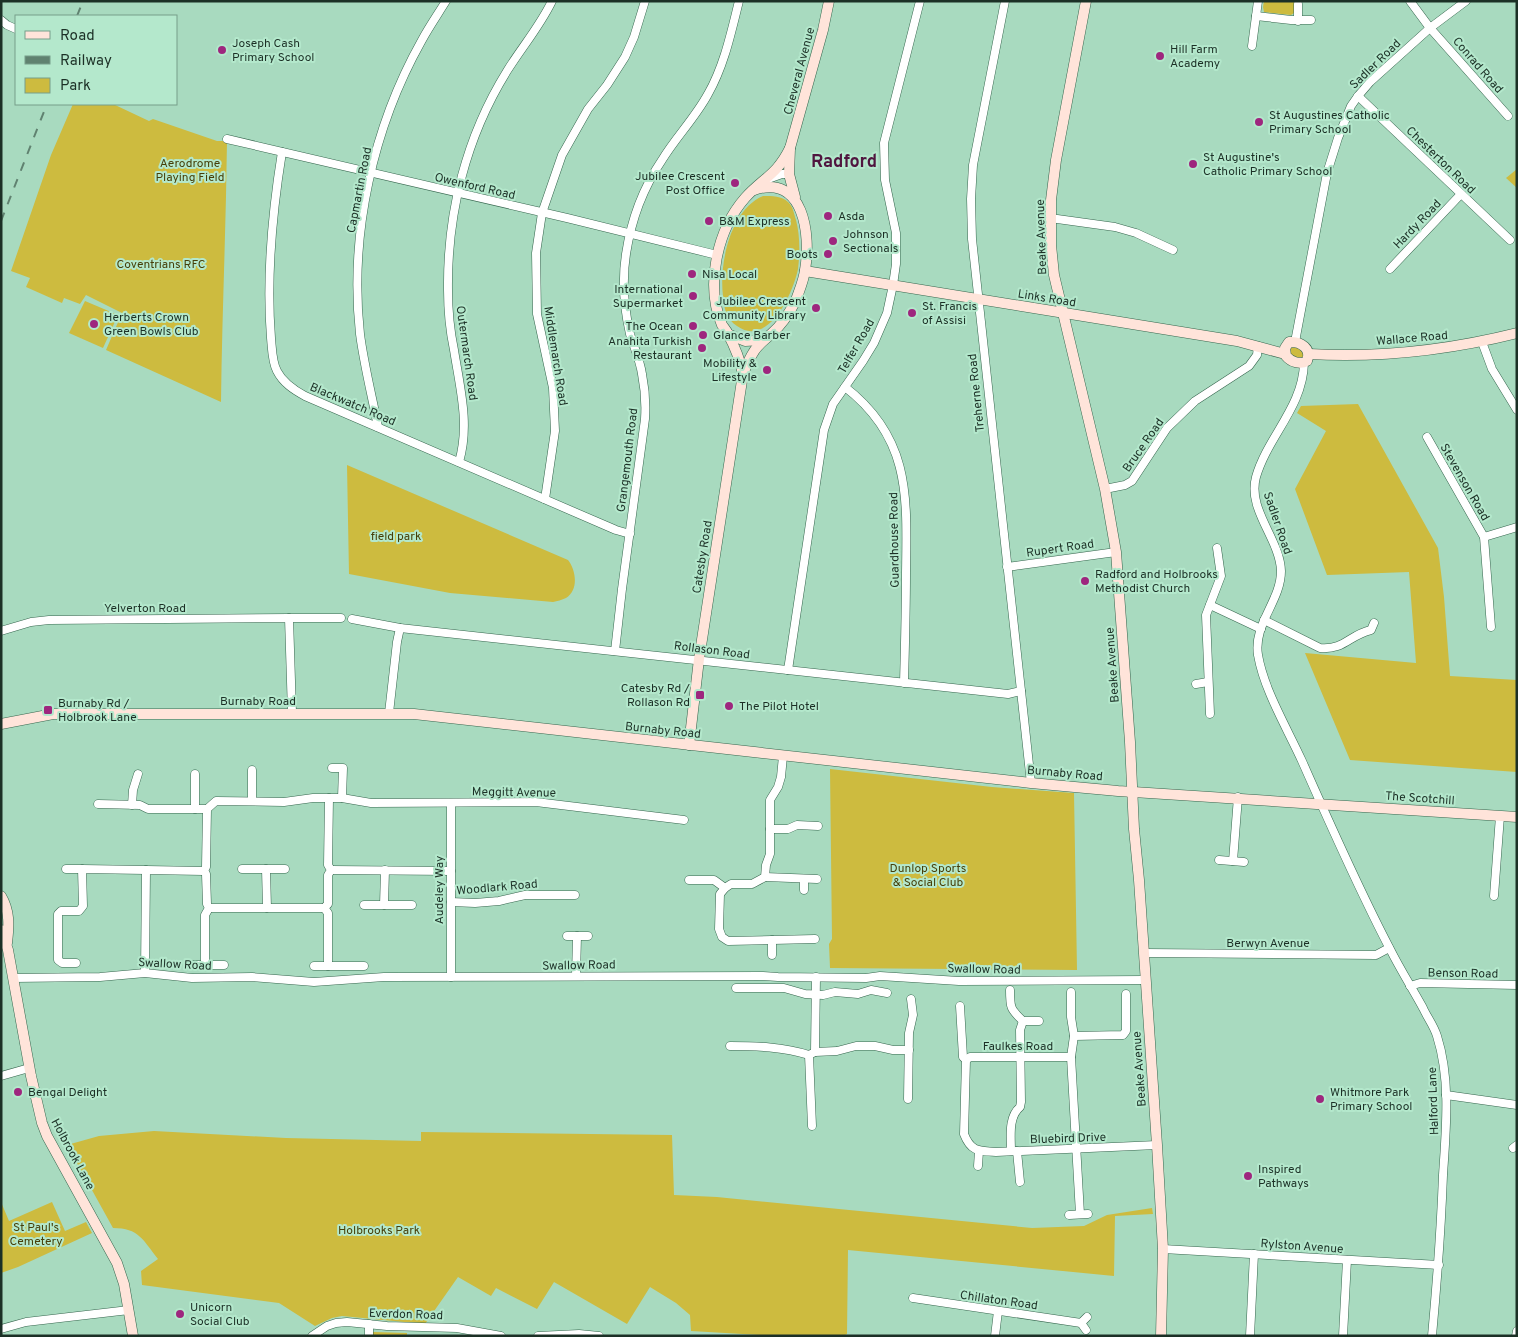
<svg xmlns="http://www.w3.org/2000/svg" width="1518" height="1337" font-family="Overpass,sans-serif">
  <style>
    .green { fill: #cdbb3f }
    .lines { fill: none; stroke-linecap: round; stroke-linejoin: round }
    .street-casing { stroke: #36664e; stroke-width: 9 }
    .secondary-casing { stroke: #36664e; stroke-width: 11 }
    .street { stroke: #fff; stroke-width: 8 }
    .secondary { stroke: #ffe4da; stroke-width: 10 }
    .rail { stroke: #608270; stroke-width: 2; stroke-dasharray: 9 9; stroke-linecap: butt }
    .poi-dot { fill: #9e267e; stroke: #b4e8cc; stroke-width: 2 }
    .labels { text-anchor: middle; stroke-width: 4; stroke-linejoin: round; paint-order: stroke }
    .poi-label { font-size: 12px; fill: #1c3026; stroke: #b4e8cc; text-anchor: start }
    .street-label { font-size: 12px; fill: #1c3026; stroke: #b4e8cc }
    .park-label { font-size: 12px; fill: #463e08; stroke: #b4e8cc }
    .district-label { font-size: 18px; font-weight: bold; fill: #50163f; stroke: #b4e8cc }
  </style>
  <rect width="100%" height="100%" fill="#a8dabf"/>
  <g class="green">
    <path d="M1264 1H1295L1294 13 1291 15 1264 12 1263 7Z"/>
    <path d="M73 104H113L149 121 153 119 217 141H227C226 228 222 315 221 402L106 350 122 313 86 295 80 304 64 298 62 303 26 287 30 278 11 271 51 155Z"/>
    <path d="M1517 169V188L1506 178Z"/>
    <path d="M763 196C772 196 782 196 788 202 793 206 794 214 796 220 800 235 800 253 798 269 793 294 768 348 737 326 726 319 724 308 723 296 719 264 730 210 763 196Z"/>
    <path d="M85 301 118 315 103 348 69 333Z"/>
    <path d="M1291 346H1296L1305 354 1302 360 1291 355 1289 349Z"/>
    <path d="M1358 404 1438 548 1444 597 1450 676 1517 680V772L1350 760 1305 653 1416 663 1409 572 1327 575 1295 489 1326 431 1297 413 1301 406Z"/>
    <path d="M347 465 568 560C576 570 579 590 566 598 562 600 557 601 553 602L450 593 349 574Z"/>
    <path d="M830 769 992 787 1074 793 1077 970 830 968 829 944 832 939Z"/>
    <path d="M154 1131 286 1138 421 1141V1132L672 1135 674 1195 717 1197 1032 1228 1084 1226 1107 1215 1152 1208 1153 1214 1115 1216 1114 1276 848 1250 847 1334 843 1336H777L691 1331 690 1315 676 1303 650 1287 627 1324 554 1282 537 1309 496 1288 491 1296 458 1277 425 1324 342 1316 332 1318 315 1326 279 1303 142 1285 141 1271 158 1259C143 1240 139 1228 113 1228L67 1145 99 1136Z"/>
    <path d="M1 1202 9 1221 52 1202 65 1231 86 1222 92 1233 18 1267 1 1273Z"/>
    <path d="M373 1332 407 1333V1336H372Z"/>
  </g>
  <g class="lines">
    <defs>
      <g id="street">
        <path d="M1005 1 973 165 971 199 972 239 1031 783"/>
        <path d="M1410 1 1430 28 1508 116"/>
        <path d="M1298 4V21"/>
        <path d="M1256 16 1291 20H1311"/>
        <path d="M1 20 7 25 16 29"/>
        <path d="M1252 46 1258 1"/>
        <path d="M1358 96 1510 240"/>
        <path d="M227 139 567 218 717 255"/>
        <path d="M282 152C272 214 266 275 271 338 272 348 272 362 277 371 283 383 294 390 305 396L616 530 630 534"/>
        <path d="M768 179 782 174H789"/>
        <path d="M1050 218 1115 227 1136 233 1173 250"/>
        <path d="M1390 269 1461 194"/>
        <path d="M1295 342 1327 173 1338 138 1351 106 1358 96 1370 82 1430 28 1466 1"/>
        <path d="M1482 342 1492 369 1517 410"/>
        <path d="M1304 363C1303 407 1268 436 1256 477 1247 510 1280 539 1281 571 1281 601 1253 624 1258 655 1264 690 1287 728 1302 761 1330 824 1358 888 1390 949 1400 969 1412 988 1423 1008 1427 1017 1434 1026 1437 1036 1451 1080 1446 1129 1443 1175 1441 1229 1437 1282 1432 1336"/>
        <path d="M845 387C911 438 907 497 906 573 906 609 905 646 904 683"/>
        <path d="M378 427C372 396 364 365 360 334 349 234 373 127 422 40 429 27 438 14 446 1"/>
        <path d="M1427 437 1484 537 1491 627"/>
        <path d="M459 462C470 425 460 388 454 350 450 331 448 310 448 290 447 213 466 137 507 71 522 47 540 26 552 1"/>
        <path d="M1105 489 1125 485 1132 481 1167 428 1195 401 1249 366 1257 355 1258 346"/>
        <path d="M545 499 555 431 553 388 537 314 536 253 542 213 562 155 588 109 607 85 625 57 634 37 645 1"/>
        <path d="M1484 537 1517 527"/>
        <path d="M1007 567 1116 552"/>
        <path d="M1210 605 1261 629"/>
        <path d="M289 618H341"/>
        <path d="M352 619 400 628 1008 694 1021 691"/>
        <path d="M1264 620 1320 648C1345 650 1349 635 1371 630L1374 623"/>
        <path d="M1 631 31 622 49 620 289 618 292 713"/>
        <path d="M615 651 622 589 645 419C646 404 645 389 642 374 640 360 634 347 630 334 624 308 622 280 626 254 631 221 643 188 662 160 676 137 695 118 708 94 724 66 731 33 739 1"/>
        <path d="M788 670 824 430 833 404 863 361 874 343 887 313 893 285 896 264V233L885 180 884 143 920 1"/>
        <path d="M1196 684 1208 682"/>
        <path d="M389 713 397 642 400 628"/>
        <path d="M1210 714 1206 615 1221 576 1217 548"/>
        <path d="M783 756 781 777 778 787 770 800V854L766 865 765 877 752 884H731L725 888 720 894 719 929 722 937 728 941 815 939"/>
        <path d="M332 768H343L342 798"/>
        <path d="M252 801V770"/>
        <path d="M98 804 140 805 148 809H207"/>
        <path d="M132 805 133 790 138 774"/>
        <path d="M195 809V774"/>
        <path d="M770 829H788L797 825 818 826"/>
        <path d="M1219 860 1244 862"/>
        <path d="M1233 861 1238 797"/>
        <path d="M66 869H82"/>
        <path d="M242 869H285"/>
        <path d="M266 869 267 908"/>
        <path d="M331 870 451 871"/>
        <path d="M765 877 817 879"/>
        <path d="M689 880H714L725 888"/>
        <path d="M804 890V879"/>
        <path d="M1494 896 1500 816"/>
        <path d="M451 902 475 903 499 901 525 895H575"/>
        <path d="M364 905H412"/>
        <path d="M384 905 385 870"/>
        <path d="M209 908H324"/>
        <path d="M324 908 328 904V875L331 870 328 865 329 798"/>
        <path d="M567 936H588"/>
        <path d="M1145 953 1376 955 1389 948"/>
        <path d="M772 955V940"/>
        <path d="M76 963H62L58 960V914L61 911H79L83 906 82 869 146 870"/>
        <path d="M189 965H224"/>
        <path d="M205 965V915L209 908 207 904 206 874 204 871 206 867 207 809 216 801 284 802 313 798H342L371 803 536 802 684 820"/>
        <path d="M314 966H328V913L324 908"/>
        <path d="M328 966H364"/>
        <path d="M145 973 146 870 204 871"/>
        <path d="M576 976 577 936"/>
        <path d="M451 977V803"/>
        <path d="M13 978 100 977 145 973 192 978 252 977 314 982 384 977 763 976 778 977 866 978 880 976 959 981 1145 980"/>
        <path d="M1410 986 1420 983 1517 985"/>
        <path d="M736 988H784L805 994 823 995 835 992 858 994 871 990 887 993"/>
        <path d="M1010 990C1010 1007 1010 1009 1023 1021H1039"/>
        <path d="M1071 992V1017L1074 1036 1071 1057 1080 1214"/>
        <path d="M960 1006 963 1057 966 1060 964 1134C971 1152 979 1151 996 1152L1157 1145"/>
        <path d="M1074 1036 1123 1035 1126 1031V994"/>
        <path d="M730 1046C757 1046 783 1047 809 1055"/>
        <path d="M815 1052 837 1051 856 1046H875L893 1050H909"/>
        <path d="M966 1060 970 1057H1071"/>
        <path d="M1 1076 29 1068"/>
        <path d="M1446 1095 1517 1105"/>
        <path d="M908 1099 909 1033 913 1015 911 999"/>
        <path d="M812 1126 809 1055 815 1052 816 977"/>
        <path d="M1513 1148 1517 1145"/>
        <path d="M1011 1151C1011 1137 1008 1117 1020 1107L1021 1102 1020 1030 1023 1021"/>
        <path d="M1017 1151 1020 1182"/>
        <path d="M978 1166 979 1151"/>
        <path d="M1069 1215 1088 1214"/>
        <path d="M1163 1249 1439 1265"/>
        <path d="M913 1298 1081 1323"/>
        <path d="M1 1329 26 1322 129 1310"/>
        <path d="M1086 1330 1081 1323 1087 1317"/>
        <path d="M312 1336 327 1326 336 1323 347 1322 387 1326 457 1328 501 1336"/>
        <path d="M369 1336V1324"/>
        <path d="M538 1336 579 1334 599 1336"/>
        <path d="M995 1336 998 1311"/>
        <path d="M1250 1336 1254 1254"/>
        <path d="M1343 1336 1347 1260"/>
        <path d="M1516 1336 1517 1331"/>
      </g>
      <g id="secondary">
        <path d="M1086 1 1056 160 1051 200V245L1054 275 1105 489 1116 552 1130 742 1134 829 1139 880 1157 1145 1163 1249 1161 1336"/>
        <path d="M795 197 789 174 790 148 823 30 829 1"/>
        <path d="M805 271 1237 341 1285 354"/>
        <path d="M728 334 745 341 763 340"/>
        <path d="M1289 342C1301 341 1312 349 1307 361 1300 365 1291 362 1286 356L1285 348Z"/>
        <path d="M1309 354C1379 358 1449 350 1517 333"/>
        <path d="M743 374C740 360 735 347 728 334 727 331 724 328 722 325 705 285 717 230 745 198 763 178 777 175 790 148"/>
        <path d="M1 724 53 714H414L1031 783 1118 791 1517 817"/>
        <path d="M689 745 699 659 743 374C746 367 749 359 753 353 757 345 765 340 771 334 782 325 790 312 796 300 799 291 804 280 805 270 811 235 804 173 754 190"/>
        <path d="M1 896C10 911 9 926 7 943"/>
        <path d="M1 930 8 950 31 1076 42 1123 47 1136 117 1263 124 1284 133 1336"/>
      </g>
    </defs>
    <use href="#street" class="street-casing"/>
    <use href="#secondary" class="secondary-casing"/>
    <use href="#street" class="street"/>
    <use href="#secondary" class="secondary"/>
    <g class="rail">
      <path d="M77 16 83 1"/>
      <path d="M1 221 47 104"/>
    </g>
  </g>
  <g class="poi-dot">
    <circle cx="222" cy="50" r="5"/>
    <circle cx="1160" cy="56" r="5"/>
    <circle cx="1259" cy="122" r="5"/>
    <circle cx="1193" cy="164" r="5"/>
    <circle cx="735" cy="183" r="5"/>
    <circle cx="828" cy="216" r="5"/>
    <circle cx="709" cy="221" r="5"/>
    <circle cx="833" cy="241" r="5"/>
    <circle cx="828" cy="254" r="5"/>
    <circle cx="692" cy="274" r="5"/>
    <circle cx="693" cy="296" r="5"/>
    <circle cx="816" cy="308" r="5"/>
    <circle cx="912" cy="313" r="5"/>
    <circle cx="94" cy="324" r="5"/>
    <circle cx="693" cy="326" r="5"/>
    <circle cx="703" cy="335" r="5"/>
    <circle cx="702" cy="348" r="5"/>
    <circle cx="767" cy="370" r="5"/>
    <circle cx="1085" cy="581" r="5"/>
    <rect x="695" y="690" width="10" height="10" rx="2.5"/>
    <circle cx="729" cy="706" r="5"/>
    <rect x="43" y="705" width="10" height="10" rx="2.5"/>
    <circle cx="18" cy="1092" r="5"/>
    <circle cx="1320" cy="1099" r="5"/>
    <circle cx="1248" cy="1176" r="5"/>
    <circle cx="180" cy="1314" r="5"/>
  </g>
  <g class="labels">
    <g class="poi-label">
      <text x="232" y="47">Joseph Cash<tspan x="232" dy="14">Primary School</tspan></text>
      <text x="1170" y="53">Hill Farm<tspan x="1170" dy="14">Academy</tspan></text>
      <text x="1269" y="119">St Augustines Catholic<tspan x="1269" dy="14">Primary School</tspan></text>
      <text x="1203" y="161">St Augustine's<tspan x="1203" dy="14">Catholic Primary School</tspan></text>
      <text x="725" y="180" text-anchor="end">Jubilee Crescent<tspan x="725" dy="14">Post Office</tspan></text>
      <text x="838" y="220">Asda</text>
      <text x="719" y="225">B&amp;M Express</text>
      <text x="843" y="238">Johnson<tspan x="843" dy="14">Sectionals</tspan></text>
      <text x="818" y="258" text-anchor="end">Boots</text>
      <text x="702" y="278">Nisa Local</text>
      <text x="683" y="293" text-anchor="end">International<tspan x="683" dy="14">Supermarket</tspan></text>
      <text x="806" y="305" text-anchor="end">Jubilee Crescent<tspan x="806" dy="14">Community Library</tspan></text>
      <text x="922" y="310">St. Francis<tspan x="922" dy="14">of Assisi</tspan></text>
      <text x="104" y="321">Herberts Crown<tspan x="104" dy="14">Green Bowls Club</tspan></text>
      <text x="683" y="330" text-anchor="end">The Ocean</text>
      <text x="713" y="339">Glance Barber</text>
      <text x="692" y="345" text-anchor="end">Anahita Turkish<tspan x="692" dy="14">Restaurant</tspan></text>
      <text x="757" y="367" text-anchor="end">Mobility &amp;<tspan x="757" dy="14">Lifestyle</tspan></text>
      <text x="1095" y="578">Radford and Holbrooks<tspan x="1095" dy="14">Methodist Church</tspan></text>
      <text x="690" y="692" text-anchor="end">Catesby Rd /<tspan x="690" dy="14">Rollason Rd</tspan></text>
      <text x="58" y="707">Burnaby Rd /<tspan x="58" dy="14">Holbrook Lane</tspan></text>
      <text x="739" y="710">The Pilot Hotel</text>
      <text x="28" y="1096">Bengal Delight</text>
      <text x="1330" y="1096">Whitmore Park<tspan x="1330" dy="14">Primary School</tspan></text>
      <text x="1258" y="1173">Inspired<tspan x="1258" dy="14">Pathways</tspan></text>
      <text x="190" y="1311">Unicorn<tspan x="190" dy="14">Social Club</tspan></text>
    </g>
    <g class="street-label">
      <text transform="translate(1375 64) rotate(-44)" y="4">Sadler Road</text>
      <text transform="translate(1478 65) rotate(49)" y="4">Conrad Road</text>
      <text transform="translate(799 71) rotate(-75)" y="4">Cheveral Avenue</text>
      <text transform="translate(1441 160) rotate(44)" y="4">Chesterton Road</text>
      <text transform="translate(475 186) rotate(13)" y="4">Owenford Road</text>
      <text transform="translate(359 190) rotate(-79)" y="4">Capmartin Road</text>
      <text transform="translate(1417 224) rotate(-46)" y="4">Hardy Road</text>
      <text transform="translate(1041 237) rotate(-92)" y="4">Beake Avenue</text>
      <text transform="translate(1047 298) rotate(9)" y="4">Links Road</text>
      <text transform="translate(1412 338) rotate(-5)" y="4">Wallace Road</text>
      <text transform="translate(856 346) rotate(-60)" y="4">Telfer Road</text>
      <text transform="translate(467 353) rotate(82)" y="4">Outermarch Road</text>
      <text transform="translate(556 356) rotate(81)" y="4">Middlemarch Road</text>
      <text transform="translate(976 393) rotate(-96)" y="4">Treherne Road</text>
      <text transform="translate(353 404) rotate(23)" y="4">Blackwatch Road</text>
      <text transform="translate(1143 445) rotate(-55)" y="4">Bruce Road</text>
      <text transform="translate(627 460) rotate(-83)" y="4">Grangemouth Road</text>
      <text transform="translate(1465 482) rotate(60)" y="4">Stevenson Road</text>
      <text transform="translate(1278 523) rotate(71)" y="4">Sadler Road</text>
      <text transform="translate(894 540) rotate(-91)" y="4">Guardhouse Road</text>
      <text transform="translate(1060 548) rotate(-8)" y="4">Rupert Road</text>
      <text transform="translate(702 557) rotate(-81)" y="4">Catesby Road</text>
      <text x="145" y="612">Yelverton Road</text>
      <text transform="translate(712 650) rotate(7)" y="4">Rollason Road</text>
      <text transform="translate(1112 665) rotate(-94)" y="4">Beake Avenue</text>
      <text x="258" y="705">Burnaby Road</text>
      <text transform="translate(663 730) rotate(6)" y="4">Burnaby Road</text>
      <text transform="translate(1065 773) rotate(5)" y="4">Burnaby Road</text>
      <text transform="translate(514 792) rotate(1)" y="4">Meggitt Avenue</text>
      <text transform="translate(1420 798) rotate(4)" y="4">The Scotchill</text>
      <text transform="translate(497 887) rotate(-5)" y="4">Woodlark Road</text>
      <text transform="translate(439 890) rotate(-90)" y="4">Audeley Way</text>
      <text x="1268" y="947">Berwyn Avenue</text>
      <text transform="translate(175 964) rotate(3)" y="4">Swallow Road</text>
      <text transform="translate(579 965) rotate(-1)" y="4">Swallow Road</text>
      <text transform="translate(984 969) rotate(1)" y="4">Swallow Road</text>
      <text transform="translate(1463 973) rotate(1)" y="4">Benson Road</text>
      <text x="1018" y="1050">Faulkes Road</text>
      <text transform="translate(1139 1069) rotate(-94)" y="4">Beake Avenue</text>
      <text transform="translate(1433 1101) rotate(-92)" y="4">Halford Lane</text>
      <text transform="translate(1068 1138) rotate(-2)" y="4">Bluebird Drive</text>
      <text transform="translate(73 1154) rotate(62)" y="4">Holbrook Lane</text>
      <text transform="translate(1302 1246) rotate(4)" y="4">Rylston Avenue</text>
      <text transform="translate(999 1300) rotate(8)" y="4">Chillaton Road</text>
      <text transform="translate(406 1314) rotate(2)" y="4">Everdon Road</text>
    </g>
    <g class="park-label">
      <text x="190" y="167">Aerodrome<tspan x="190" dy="14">Playing Field</tspan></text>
      <text x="161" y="268">Coventrians RFC</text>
      <text x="396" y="540">field park</text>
      <text x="928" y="872">Dunlop Sports<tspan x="928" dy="14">&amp; Social Club</tspan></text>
      <text x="36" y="1231">St Paul's<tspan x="36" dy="14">Cemetery</tspan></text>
      <text x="379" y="1234">Holbrooks Park</text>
    </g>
    <g class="district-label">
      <text x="844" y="167">Radford</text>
    </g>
  </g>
  <rect width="1518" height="1337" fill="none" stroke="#1c3026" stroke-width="5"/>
  <rect x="15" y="15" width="162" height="90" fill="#b4e8cc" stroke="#779e8a"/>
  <rect x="25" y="31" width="25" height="8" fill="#ffe4da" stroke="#779e8a"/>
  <text x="60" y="40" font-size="15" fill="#1c3026">Road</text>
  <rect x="25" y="56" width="25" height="8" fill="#608270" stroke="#779e8a"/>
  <text x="60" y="65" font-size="15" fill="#1c3026">Railway</text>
  <rect x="25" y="78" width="25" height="15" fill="#cdbb3f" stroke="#779e8a"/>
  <text x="60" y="90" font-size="15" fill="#1c3026">Park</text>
</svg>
